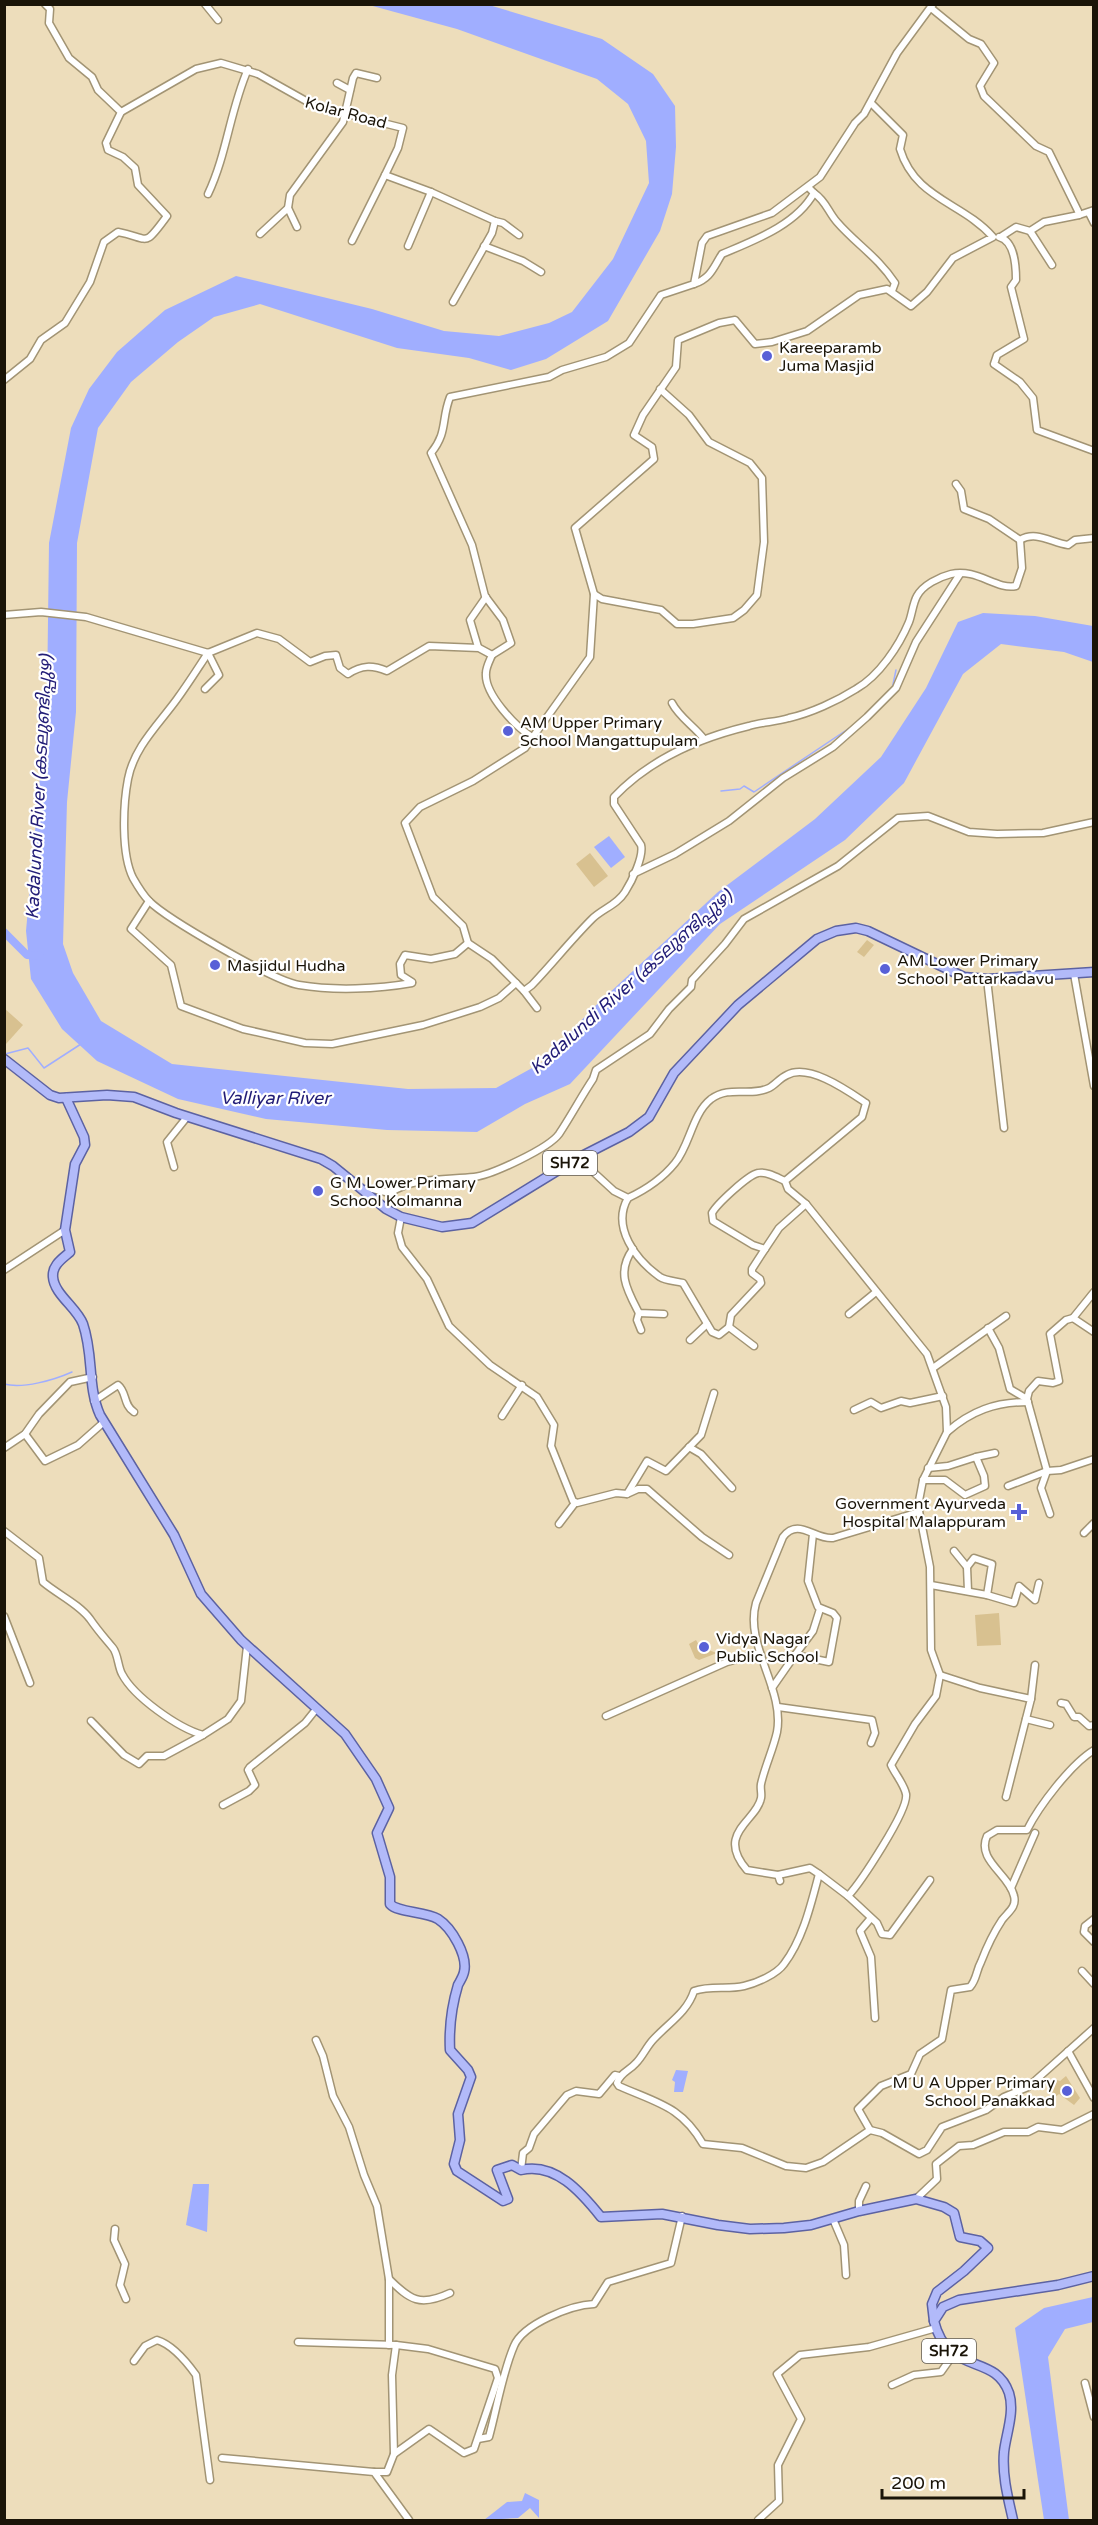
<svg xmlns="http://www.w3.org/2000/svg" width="1098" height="2525" font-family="'Varela Round','Noto Sans Malayalam',sans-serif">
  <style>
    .green { fill: #d8c190 }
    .water { fill: #a0aeff }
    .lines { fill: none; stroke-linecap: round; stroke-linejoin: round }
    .stream { stroke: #a0aeff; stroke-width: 1.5 }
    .river { stroke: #a0aeff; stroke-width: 8 }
    .minor-casing { stroke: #a29474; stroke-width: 9 }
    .major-casing { stroke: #5c62a2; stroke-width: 11 }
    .minor { stroke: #fff; stroke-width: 6 }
    .major { stroke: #b2baf9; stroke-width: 8 }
    .poi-dot { fill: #5860d7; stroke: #fff; stroke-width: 2 }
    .labels { text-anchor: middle; stroke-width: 4.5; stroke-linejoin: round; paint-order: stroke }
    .shield { fill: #fff; stroke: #5f5a52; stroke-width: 1.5 }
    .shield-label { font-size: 15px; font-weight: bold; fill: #1a1408 }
    .street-label { font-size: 16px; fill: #1a1408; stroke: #fff }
    .poi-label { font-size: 16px; fill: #1a1408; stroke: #fff; text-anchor: start }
    .water-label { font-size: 18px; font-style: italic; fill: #221d77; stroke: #fff }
  </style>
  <rect width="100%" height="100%" fill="#edddbb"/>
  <g class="green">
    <path d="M590 853 608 876 594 887 576 864Z"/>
    <path d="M867 940 874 945 864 957 857 952Z"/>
    <path d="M4 1008 23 1025 6 1044 5 1042Z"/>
    <path d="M999 1613 1001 1645 977 1646 975 1615Z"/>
    <path d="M696 1640 700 1647 717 1653 699 1660 695 1658 689 1644Z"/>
    <path d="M1066 2076 1080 2098 1074 2105 1059 2094 1054 2098 1051 2095 1054 2079 1060 2081Z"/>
  </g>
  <g class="water">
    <path d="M369 5H489L602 39 653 74 675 106 676 147 672 194 660 231 608 321 546 359 511 370 469 358 397 348 260 304 214 317 178 342 131 382 98 428 77 543 76 712 67 802 63 944 73 973 101 1021 172 1064 408 1089 496 1088 543 1062 592 1009 718 892 815 819 881 757 926 688 958 622 983 613 1035 616 1093 626V662L1064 652 1001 644 963 674 904 783 845 840 720 924 570 1084 525 1104 477 1132 387 1130 266 1119 178 1099 97 1061 62 1029 31 979 26 931 47 698 49 543 71 428 89 389 117 352 165 310 236 276 372 309 444 331 499 336 549 323 572 312 613 259 649 183 646 141 628 104 597 79 457 29Z"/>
    <path d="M609 836 625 857 611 868 594 847Z"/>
    <path d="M676 2070 688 2071 683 2092H674L675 2082 672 2080Z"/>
    <path d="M193 2184H209L207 2232 186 2225Z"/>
    <path d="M1093 2297V2322L1065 2329 1048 2357 1069 2520H1044L1015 2328 1044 2308Z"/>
    <path d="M525 2493 539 2500V2518L530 2508 518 2518 484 2520 507 2502 522 2501Z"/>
  </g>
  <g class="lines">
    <g class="stream">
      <path d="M892 689 896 670"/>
      <path d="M721 791 740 789 744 786 754 792 854 725"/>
      <path d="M5 1054 28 1048 44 1068 81 1044"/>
      <path d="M4 1384C23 1389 54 1380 72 1372"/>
    </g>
    <path class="river" d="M4 932 27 955 40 956"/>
    <defs>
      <g id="minor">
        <path d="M205 4 218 20"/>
        <path d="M931 8 969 39 981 44 994 63 980 86 984 96 1036 146 1049 152 1078 211 1079 215 1044 222 1030 231 1016 227 1002 236"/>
        <path d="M337 83 350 90"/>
        <path d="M871 103 903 135 900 149C915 199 962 202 993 237L953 258 927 292 911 306 887 289 859 295 807 331 772 342 755 344 735 320 719 323 678 340 676 367 643 415 634 435 652 447 654 459 575 528 594 594 590 657 525 748 473 781 420 807 405 823 433 897 463 926 468 943 492 959 524 991 532 985C553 963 571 940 592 919 602 909 617 905 625 892 632 881 644 856 641 845L614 804V797C650 759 699 738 749 726 762 722 776 722 789 718 811 713 837 701 856 689 879 676 899 646 909 622 912 614 913 603 917 596 923 585 939 577 951 574 977 568 996 590 1016 586L1022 568 1020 540C1036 530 1052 543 1068 545L1075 540 1094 538"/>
        <path d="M121 112 196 69 221 63 258 74 315 106 403 128 398 148 385 175 431 192 495 221 492 233 453 302"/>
        <path d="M814 193C826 201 828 212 837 222 856 244 878 257 895 283L892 291"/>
        <path d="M208 194C227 154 230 110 248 69"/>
        <path d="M1089 213 1094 223"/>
        <path d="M1079 215 1094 210"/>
        <path d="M495 221 503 223 519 235"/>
        <path d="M297 227 288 208 290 195 343 122 353 78 356 73 377 78"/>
        <path d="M1030 231 1052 265"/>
        <path d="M260 234 288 208"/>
        <path d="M999 237C1015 241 1016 266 1016 280L1011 287 1024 339 997 355 994 364 1020 382 1033 398 1037 430 1094 451"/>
        <path d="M352 241 385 175"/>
        <path d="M408 246 431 192"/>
        <path d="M484 246 523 261 541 272"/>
        <path d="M694 284C711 278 713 268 722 254 755 240 796 225 814 193L808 187"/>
        <path d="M4 380 30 359 41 340 65 323 90 282 104 242 118 232C150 238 143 249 167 216L138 185 135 168 123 157 108 150 106 143 121 112 98 90 92 77 69 58 49 23 50 9 45 4"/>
        <path d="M956 484 961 491 964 509 989 519 1020 540"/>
        <path d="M594 594 602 599 661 610 677 624H693L733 618 744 610 757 595 764 542 762 478 750 463 709 442 689 415 660 389"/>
        <path d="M4 615 41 612 86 617 208 653 257 633 279 639 310 662 325 656 336 655 340 668 348 674C362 665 372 665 387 671L429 646 479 648 492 655"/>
        <path d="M478 647 470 620 486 597"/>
        <path d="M208 653C198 668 188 684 177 699 159 724 134 747 128 779 123 805 121 854 133 878 137 885 143 895 149 901 167 919 274 981 299 985 334 991 378 989 412 983"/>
        <path d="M492 655 511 643 503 620 485 596 472 545 431 453C448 432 441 420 450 397L549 377 562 370 606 357 629 343 661 295 694 284 702 243 707 236 772 213 820 177 855 123 864 114 897 53 933 4"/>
        <path d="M492 655C490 660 486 667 486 673 484 694 516 727 532 737"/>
        <path d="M205 689 219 675 208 653"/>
        <path d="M672 703C679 717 694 726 704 739"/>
        <path d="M633 874 675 854 729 821 783 778 833 747 867 717 896 688 916 642 960 574"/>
        <path d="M149 901 131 929 171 965 181 1006 243 1029 305 1043 332 1044 423 1025 480 1007 499 998 516 983"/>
        <path d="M1074 974 1094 1086"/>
        <path d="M987 979 1004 1128"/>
        <path d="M412 982 401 975 400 964 405 955 431 959 455 954 468 943"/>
        <path d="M524 991 537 1008"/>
        <path d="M578 1158 614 1191 628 1198C645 1190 663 1178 675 1163 690 1145 692 1114 711 1099 730 1085 750 1097 769 1088 775 1085 780 1078 787 1075 809 1063 848 1091 866 1103L862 1117 785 1181 788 1189 806 1204 927 1354 946 1407 947 1432 923 1480 918 1506 930 1567 931 1650 940 1675 936 1696 915 1724 891 1765C895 1774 904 1784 906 1794 909 1810 860 1883 848 1896L819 1874C811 1904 803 1939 784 1964 777 1974 757 1983 744 1986 728 1990 711 1985 694 1991 687 2013 667 2024 652 2041 646 2048 642 2057 636 2063 629 2071 620 2073 617 2083L619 2086C657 2103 681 2106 703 2144L742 2148 786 2166 806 2168 823 2162 870 2130 882 2133 919 2154 927 2150 942 2127 986 2110 1004 2097 1028 2087 1094 2028"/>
        <path d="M174 1167 167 1142 187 1117"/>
        <path d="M785 1181C778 1178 766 1171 758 1173 748 1175 717 1204 712 1213L713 1221 753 1245 765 1249 779 1228 806 1204"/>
        <path d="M364 1191 368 1188 390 1193C414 1177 446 1180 474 1177 492 1175 549 1148 559 1134 571 1116 581 1097 593 1079L596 1070 650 1034 669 1009 691 987 692 980 725 944 744 919 838 866 898 818 928 816 969 832 997 834 1043 833 1094 822"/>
        <path d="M628 1198C611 1227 636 1260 660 1277 666 1281 676 1281 683 1283L712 1332 719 1335 729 1327 754 1346"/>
        <path d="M401 1217 398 1233 402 1247 427 1279 449 1326 490 1365 537 1397 554 1425 551 1446 573 1501 577 1503 616 1493 627 1494 638 1489H647L702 1537 729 1555"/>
        <path d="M633 1249C616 1272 627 1290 639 1313L664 1314"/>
        <path d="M4 1270 65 1230"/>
        <path d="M639 1313 637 1320 641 1330"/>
        <path d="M849 1314 876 1292"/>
        <path d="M1073 1318 1094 1292"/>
        <path d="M729 1327 731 1315 761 1283 760 1279 752 1273V1269L765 1249"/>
        <path d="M988 1328 999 1348 1010 1389 1027 1399"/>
        <path d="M1094 1332 1073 1318 1066 1320 1050 1334 1059 1381 1053 1383 1038 1381 1029 1391 1027 1399 1047 1471 1061 1470 1094 1459"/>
        <path d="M690 1340 707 1324"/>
        <path d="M933 1368 1006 1316"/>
        <path d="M94 1401 118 1385C127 1392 123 1405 134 1412"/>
        <path d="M854 1410 871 1402 881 1408 901 1401 910 1403 943 1396"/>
        <path d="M502 1416 522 1385"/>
        <path d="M947 1432C971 1411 995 1402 1028 1402"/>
        <path d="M25 1434 45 1461 78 1445 104 1422"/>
        <path d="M689 1447 701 1454 732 1488"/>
        <path d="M4 1448 25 1434 39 1414 70 1382 93 1377"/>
        <path d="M976 1457 995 1453"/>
        <path d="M1047 1471 1041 1488 1050 1514"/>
        <path d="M923 1480H945L965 1495 985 1486 984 1476 976 1457 948 1466 928 1468"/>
        <path d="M1008 1486 1047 1471"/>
        <path d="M627 1494 647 1461 666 1471 701 1435 714 1393"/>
        <path d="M559 1524 575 1503"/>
        <path d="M4 1531 39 1558 43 1582C57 1594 79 1604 90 1619 99 1632 104 1637 113 1648 118 1654 118 1667 122 1674 134 1697 178 1728 203 1735L228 1719 241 1701 247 1646"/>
        <path d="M1084 1533 1094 1523"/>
        <path d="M954 1551 967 1567"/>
        <path d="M931 1585 987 1595 1014 1603 1019 1586 1035 1600 1039 1583"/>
        <path d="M968 1591 967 1567 974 1558 992 1564 987 1595"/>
        <path d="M4 1616 30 1683"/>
        <path d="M795 1655 813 1631 820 1609"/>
        <path d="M940 1675 980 1688 1031 1699 1006 1797"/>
        <path d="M772 1688 795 1655 829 1662 837 1618 833 1613 818 1607 808 1581 813 1534"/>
        <path d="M1031 1699 1035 1665"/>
        <path d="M1061 1703 1066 1704 1074 1717H1079L1089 1726 1094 1725"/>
        <path d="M778 1707 872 1720 875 1733 871 1743"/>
        <path d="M606 1716 727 1662 760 1653"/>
        <path d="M1026 1719 1050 1725"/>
        <path d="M91 1721 124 1755 139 1764 147 1756H164L203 1735"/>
        <path d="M223 1805 249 1791 255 1785 248 1770 250 1767 305 1723 317 1708"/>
        <path d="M778 1875 810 1868 819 1874"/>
        <path d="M780 1881 778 1875 747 1870C715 1833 757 1821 761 1798 762 1793 760 1789 761 1784 765 1766 773 1750 777 1732 785 1689 744 1645 756 1603L783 1537C798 1517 815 1540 833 1538L919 1512"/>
        <path d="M1011 1888 1035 1833"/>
        <path d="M848 1896 877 1923 882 1934 890 1935 930 1880"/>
        <path d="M871 1918 860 1931 871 1957 875 2018"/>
        <path d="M1094 1919 1085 1926 1084 1932 1094 1942"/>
        <path d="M1082 1971 1094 1984"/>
        <path d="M316 2040 323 2056 333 2096 349 2127 364 2175 377 2206 389 2279V2345"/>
        <path d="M1068 2051 1094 2098"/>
        <path d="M870 2130 858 2109 881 2086 911 2074 920 2054 942 2039 951 1990 970 1987C977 1979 976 1971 981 1962 986 1949 994 1932 1002 1920 1008 1912 1017 1907 1014 1896 1009 1874 976 1860 987 1836L997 1830H1027C1039 1806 1071 1764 1094 1750"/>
        <path d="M521 2170 523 2153 529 2148 534 2134 567 2095 576 2091 599 2094 615 2075 619 2076"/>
        <path d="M916 2199 937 2179 936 2164 959 2146 973 2145 1004 2132H1028L1038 2127 1062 2130 1094 2114"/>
        <path d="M859 2211V2201L866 2186"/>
        <path d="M833 2219 844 2245 846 2275"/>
        <path d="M115 2229 114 2240 125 2264 120 2285 126 2299"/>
        <path d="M389 2279C410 2300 420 2307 450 2293"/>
        <path d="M298 2342 396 2345 428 2349 495 2369 498 2378 474 2449 464 2453 429 2429 394 2454 387 2472H374"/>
        <path d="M134 2361 145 2346 157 2340C173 2345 186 2361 196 2375L210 2480"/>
        <path d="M1085 2383 1094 2417"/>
        <path d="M892 2385 914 2375 941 2372 953 2355"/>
        <path d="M478 2439 489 2437C497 2408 502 2374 514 2346 523 2324 571 2305 594 2304L608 2282 671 2263 682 2216"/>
        <path d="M394 2454 392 2375 396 2345"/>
        <path d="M222 2458 374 2472 409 2520"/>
        <path d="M758 2520 779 2501 778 2465 801 2419 777 2374 800 2355 869 2347 936 2328"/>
      </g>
      <g id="major">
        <path d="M4 1059 50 1095 59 1098 107 1095 134 1097 176 1113 321 1159 333 1166 386 1209 401 1217 442 1227 472 1223 578 1158 629 1132 649 1117 674 1073 738 1005 817 939 836 931 856 928 868 931 964 977 987 979 1094 972"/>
        <path d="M66 1098 84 1137 85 1145 75 1164 65 1230 70 1252C62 1259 52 1265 53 1277 54 1294 77 1308 83 1324 94 1356 87 1386 100 1415L174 1535 201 1594 241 1640 345 1734 376 1779 389 1808 377 1833 390 1877V1904C398 1913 425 1911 438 1919 452 1928 468 1956 464 1972 463 1977 460 1981 458 1985 452 2005 449 2030 450 2050L468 2070 471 2077 458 2114 460 2140 454 2164 457 2171 503 2201 508 2199 497 2170 512 2165 521 2170C555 2162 581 2192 601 2217L662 2214 718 2225 750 2229 784 2228 811 2225 859 2211 916 2199 944 2207 954 2213 960 2237 980 2241 988 2248 964 2271 937 2292 932 2304 934 2321"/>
        <path d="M1013 2520C1008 2498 1002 2476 1004 2452 1006 2434 1015 2412 1009 2393 995 2352 948 2377 934 2321L943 2307 959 2300 1058 2285 1094 2276"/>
      </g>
    </defs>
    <use href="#minor" class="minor-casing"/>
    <use href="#major" class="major-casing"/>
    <use href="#minor" class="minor"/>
    <use href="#major" class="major"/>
  </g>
  <g class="poi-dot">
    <circle cx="767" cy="356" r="6"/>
    <circle cx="508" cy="731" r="6"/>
    <circle cx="215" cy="965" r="6"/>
    <circle cx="885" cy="969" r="6"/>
    <circle cx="318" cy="1191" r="6"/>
    <path d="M1016 1503h6v6h6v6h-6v6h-6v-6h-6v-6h6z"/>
    <circle cx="704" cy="1647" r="6"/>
    <circle cx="1067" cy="2091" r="6"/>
  </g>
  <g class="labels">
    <g class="shield">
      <rect x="543" y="1151" width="54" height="24" rx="4.5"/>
      <rect x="922" y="2339" width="54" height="24" rx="4.5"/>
    </g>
    <g class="shield-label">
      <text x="570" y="1168">SH72</text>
      <text x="949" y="2356">SH72</text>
    </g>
    <g class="street-label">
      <text transform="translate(346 112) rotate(15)" y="6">Kolar Road</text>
    </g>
    <g class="poi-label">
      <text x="779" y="353">Kareeparamb<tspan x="779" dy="18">Juma Masjid</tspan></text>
      <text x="520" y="728">AM Upper Primary<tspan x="520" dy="18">School Mangattupulam</tspan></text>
      <text x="897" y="966">AM Lower Primary<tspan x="897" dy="18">School Pattarkadavu</tspan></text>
      <text x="227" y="971">Masjidul Hudha</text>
      <text x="330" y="1188">G M Lower Primary<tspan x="330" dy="18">School Kolmanna</tspan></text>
      <text x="1006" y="1509" text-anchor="end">Government Ayurveda<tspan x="1006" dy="18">Hospital Malappuram</tspan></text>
      <text x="716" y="1644">Vidya Nagar<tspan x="716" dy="18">Public School</tspan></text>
      <text x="1055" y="2088" text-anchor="end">M U A Upper Primary<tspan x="1055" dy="18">School Panakkad</tspan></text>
    </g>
    <g class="water-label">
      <text transform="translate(39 787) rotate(-87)" y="6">Kadalundi River (കടലുണ്ടിപ്പുഴ)</text>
      <text transform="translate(631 982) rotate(-42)" y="6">Kadalundi River (കടലുണ്ടിപ്പുഴ)</text>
      <text x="275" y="1104">Valliyar River</text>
    </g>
  </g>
  <rect width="1098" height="2525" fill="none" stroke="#1a1408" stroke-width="12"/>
  <path d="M882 2489v9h142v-9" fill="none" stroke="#1a1408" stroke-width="3"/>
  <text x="891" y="2489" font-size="18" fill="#1a1408" stroke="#ffffff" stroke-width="4.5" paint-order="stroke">200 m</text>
</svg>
